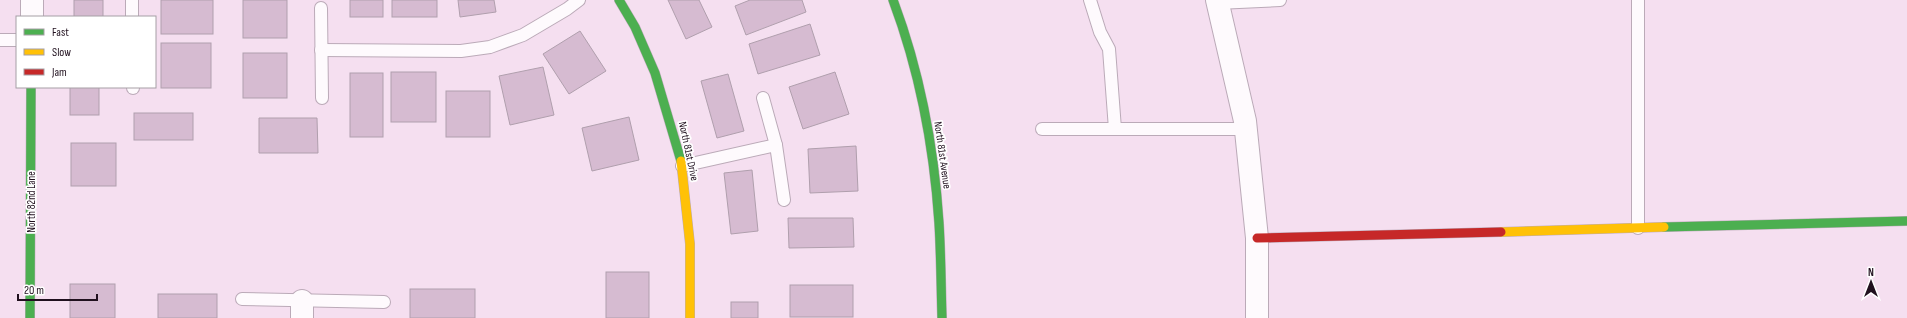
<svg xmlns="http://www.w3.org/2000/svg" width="1907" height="318" font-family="'Sofia Sans Condensed',sans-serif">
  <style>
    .building { fill: #d6bbd1; stroke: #b09fad }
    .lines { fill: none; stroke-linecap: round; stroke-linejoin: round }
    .lane-casing { stroke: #bbaab8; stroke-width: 14 }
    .street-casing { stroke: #bbaab8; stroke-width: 24 }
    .fast-casing { stroke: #bbaab8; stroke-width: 10 }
    .slow-casing { stroke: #bbaab8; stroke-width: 10 }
    .jam-casing { stroke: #bbaab8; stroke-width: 10 }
    .lane { stroke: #fefafd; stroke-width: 12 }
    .street { stroke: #fefafd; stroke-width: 22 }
    .fast { stroke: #4caf50; stroke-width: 9 }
    .slow { stroke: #ffc107; stroke-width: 9 }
    .jam { stroke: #c62828; stroke-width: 9 }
    .labels { text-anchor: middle; stroke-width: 3.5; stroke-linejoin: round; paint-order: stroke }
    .street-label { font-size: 11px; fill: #20101e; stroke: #fff }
  </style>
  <rect width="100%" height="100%" fill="#f5dff0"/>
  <g class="building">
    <rect x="74" y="0" width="29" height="17"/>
    <rect x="161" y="0" width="52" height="34"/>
    <rect x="243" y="0" width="44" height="38"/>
    <rect x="350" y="0" width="33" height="17"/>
    <rect x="392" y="0" width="45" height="17"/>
    <path d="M458 0H494L496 12 460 17Z"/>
    <path d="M668 0H699L712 27 686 39Z"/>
    <path d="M750 0H802L806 12 746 35 735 6Z"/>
    <path d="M810 24 820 55 758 74 749 44Z"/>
    <path d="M580 31 606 71 569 94 543 54Z"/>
    <rect x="161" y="43" width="50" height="45"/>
    <rect x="243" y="53" width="44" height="45"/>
    <path d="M543 67 554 115 510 125 499 76Z"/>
    <rect x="391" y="72" width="45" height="50"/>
    <path d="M835 72 849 114 803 129 789 87Z"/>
    <rect x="350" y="73" width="33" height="64"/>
    <path d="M728 74 744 131 717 138 701 81Z"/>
    <rect x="70" y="87" width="29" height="28"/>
    <rect x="446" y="91" width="44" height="46"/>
    <rect x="134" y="113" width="59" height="27"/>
    <path d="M629 117 639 160 592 171 582 128Z"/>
    <path d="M259 118H317L318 153H259Z"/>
    <rect x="71" y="143" width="45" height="43"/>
    <path d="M856 146 858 191 810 193 808 149Z"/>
    <path d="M752 170 758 231 731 234 724 173Z"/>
    <path d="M788 218H853L854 247 789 248Z"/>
    <rect x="606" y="272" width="43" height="46"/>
    <rect x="70" y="284" width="45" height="34"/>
    <rect x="790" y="285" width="63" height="32"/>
    <rect x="410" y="289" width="65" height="29"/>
    <rect x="158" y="294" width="59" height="24"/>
    <rect x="731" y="302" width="27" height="16"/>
  </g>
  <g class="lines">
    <defs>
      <g id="lane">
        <path d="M132 0V17"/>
        <path d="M1090 0 1100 32 1109 49 1115 129"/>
        <path d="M1638 0V228"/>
        <path d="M1217 3 1280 0"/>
        <path d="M321 8 322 98"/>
        <path d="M0 40H17"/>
        <path d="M321 50 461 51 490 47 523 35 567 9 579 0"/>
        <path d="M133 87V88"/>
        <path d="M763 98 776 145 784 200"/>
        <path d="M1042 129H1246"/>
        <path d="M682 166 776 145"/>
        <path d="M242 299 384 302"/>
      </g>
      <g id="street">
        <path d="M1217 0 1245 121 1257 238V318"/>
        <path d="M32 17V0"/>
        <path d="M302 301V318"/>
      </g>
      <g id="fast">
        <path d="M619 0 635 27 655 73 681 161"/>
        <path d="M893 0C920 72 934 147 939 223 941 255 941 286 942 318"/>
        <path d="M1664 227 1907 221"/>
        <path d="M30 318 31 87"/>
      </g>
      <g id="slow">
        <path d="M681 161 690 244V318"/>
        <path d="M1501 232 1664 227"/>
      </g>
      <path id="jam" d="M1257 238 1501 232"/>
    </defs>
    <use href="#lane" class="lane-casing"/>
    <use href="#street" class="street-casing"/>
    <use href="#fast" class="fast-casing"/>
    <use href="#slow" class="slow-casing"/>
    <use href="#jam" class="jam-casing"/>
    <use href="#lane" class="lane"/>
    <use href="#street" class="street"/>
    <use href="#fast" class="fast"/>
    <use href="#slow" class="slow"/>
    <use href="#jam" class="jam"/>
  </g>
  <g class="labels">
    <g class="street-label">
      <text transform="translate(689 151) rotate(78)" y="4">North 81st Drive</text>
      <text transform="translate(943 155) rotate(82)" y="4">North 81st Avenue</text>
      <text transform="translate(31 202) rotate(-90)" y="4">North 82nd Lane</text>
    </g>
  </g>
  <rect x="16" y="16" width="140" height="72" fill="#ffffff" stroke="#a69fa5"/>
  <rect x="24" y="29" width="20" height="6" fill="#4caf50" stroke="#a69fa5"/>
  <text x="52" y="36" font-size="12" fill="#20101e">Fast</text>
  <rect x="24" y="49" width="20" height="6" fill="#ffc107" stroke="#a69fa5"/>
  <text x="52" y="56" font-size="12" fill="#20101e">Slow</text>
  <rect x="24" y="69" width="20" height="6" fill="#c62828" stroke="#a69fa5"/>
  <text x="52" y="76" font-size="12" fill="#20101e">Jam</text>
  <g transform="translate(1871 282)" stroke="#ffffff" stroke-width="3" paint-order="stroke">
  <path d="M0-3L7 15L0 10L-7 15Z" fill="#20101e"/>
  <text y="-6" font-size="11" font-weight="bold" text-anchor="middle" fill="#20101e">N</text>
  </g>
  <path d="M18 294v6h79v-6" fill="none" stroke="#20101e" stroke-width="2"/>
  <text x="24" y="294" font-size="12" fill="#20101e" stroke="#ffffff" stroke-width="3" paint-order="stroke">20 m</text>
</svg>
